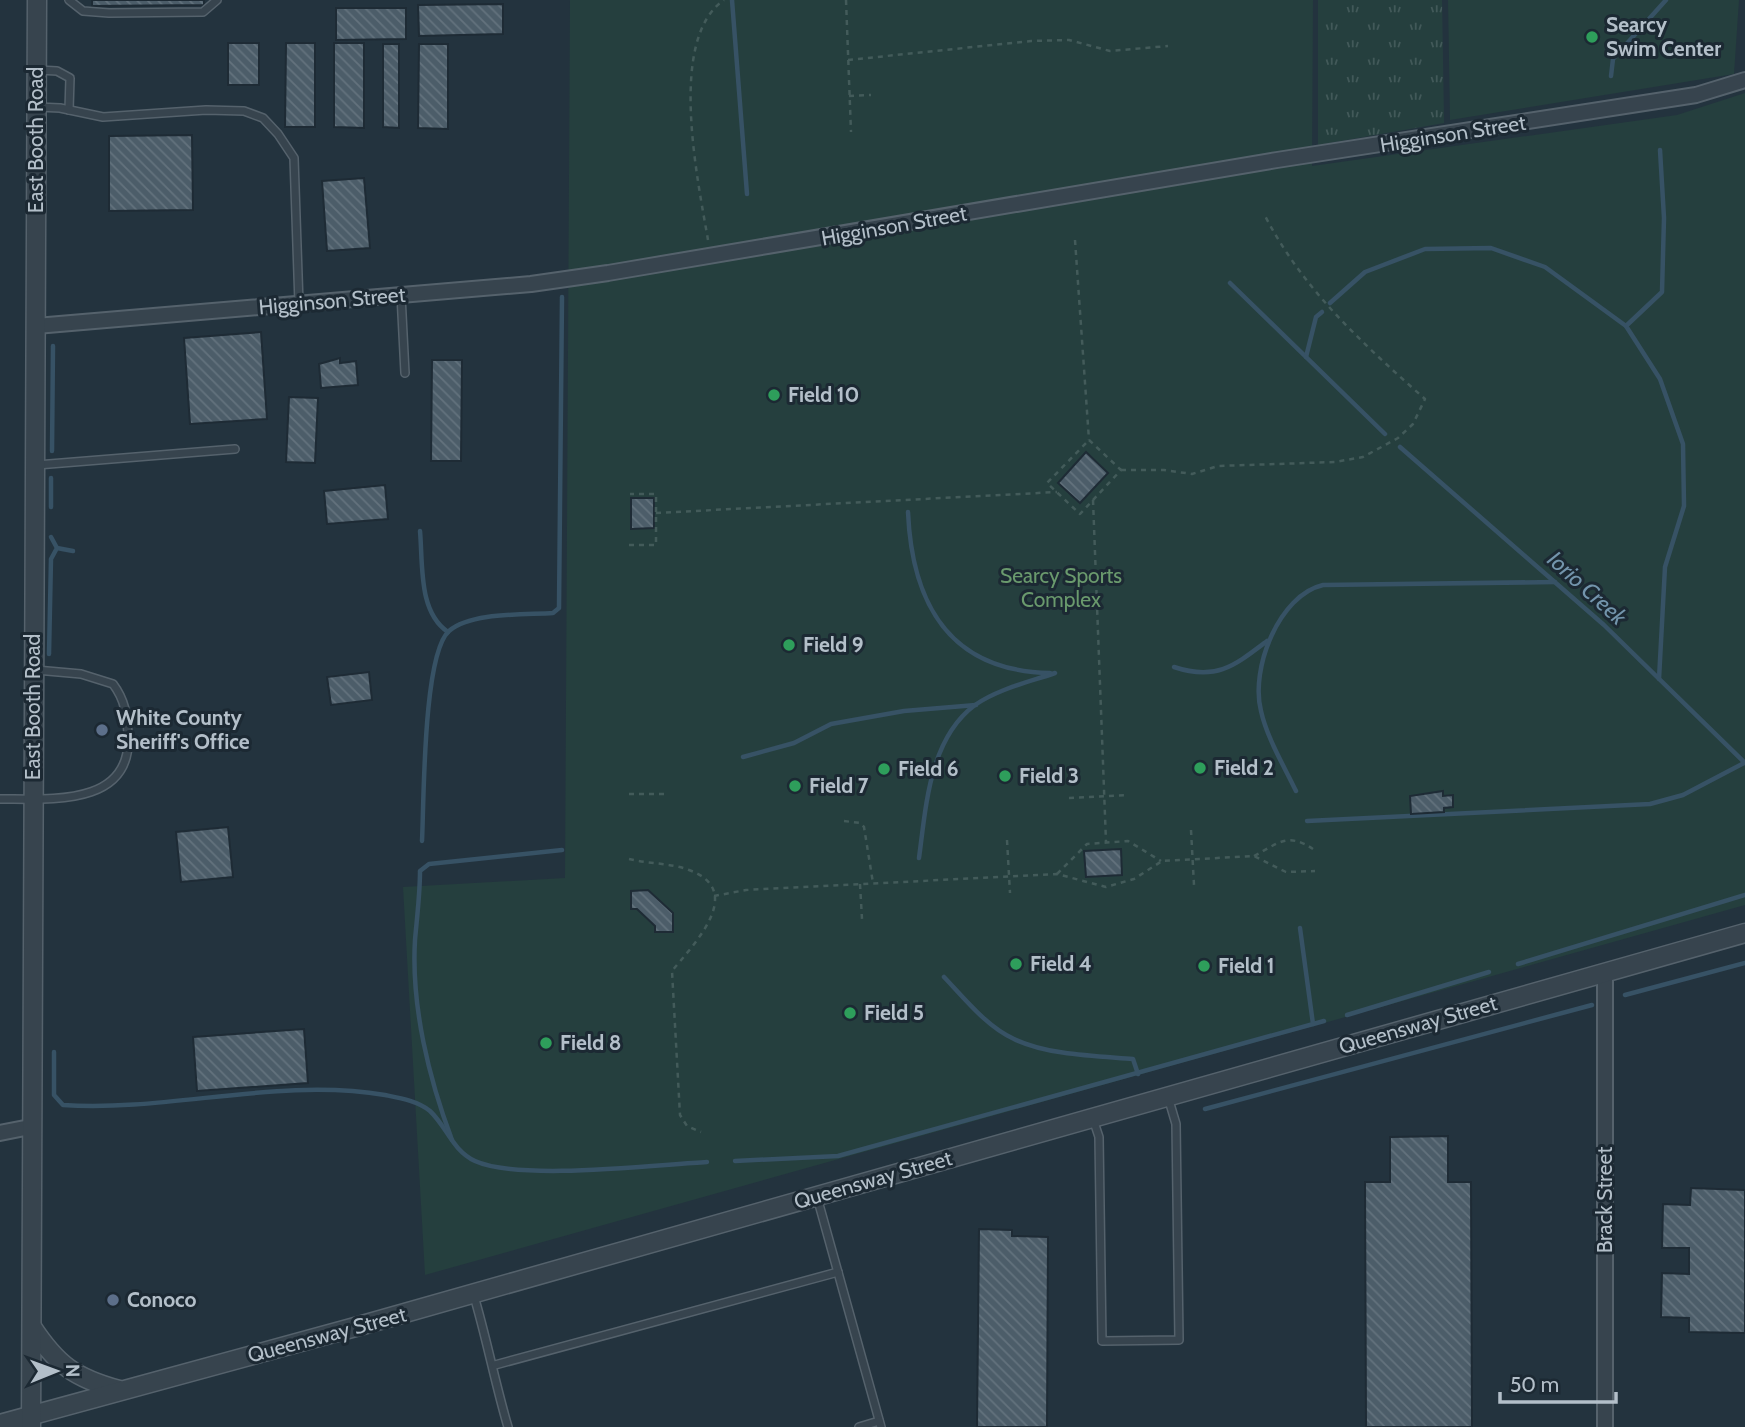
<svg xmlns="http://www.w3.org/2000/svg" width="1745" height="1427" font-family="Cabin,sans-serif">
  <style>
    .grass { fill: url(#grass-tufts) }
    .green { fill: #253f3e }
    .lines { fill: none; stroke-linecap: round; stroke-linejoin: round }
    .stream { stroke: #375265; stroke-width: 4.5 }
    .building { fill: url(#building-back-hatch); stroke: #1e2b35; stroke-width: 2 }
    .service-casing { stroke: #55626c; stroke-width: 10 }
    .minor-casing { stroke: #55626c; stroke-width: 18 }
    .tertiary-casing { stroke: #55626c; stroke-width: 21 }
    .path { stroke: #435b5a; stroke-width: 2.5; stroke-dasharray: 5 5; stroke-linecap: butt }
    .service { stroke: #37444e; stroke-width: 7 }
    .minor { stroke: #37444e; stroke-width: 14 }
    .tertiary { stroke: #37444e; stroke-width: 18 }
    .leisure-dot { fill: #2e9e5b; stroke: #1c2933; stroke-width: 2.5 }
    .service-dot { fill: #5c6f8a; stroke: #1c2933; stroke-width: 2.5 }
    .labels { text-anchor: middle; stroke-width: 6; stroke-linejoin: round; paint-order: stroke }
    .poi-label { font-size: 21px; font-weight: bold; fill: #b3bfc9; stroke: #1c2933; text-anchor: start }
    .street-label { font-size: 21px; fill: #b3bfc9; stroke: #1c2933 }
    .park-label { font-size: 21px; fill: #6a9a6d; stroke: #1c2933 }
    .water-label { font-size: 23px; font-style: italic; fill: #7395ac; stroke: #1c2933 }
  </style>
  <defs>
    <pattern id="grass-tufts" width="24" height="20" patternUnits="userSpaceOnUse" patternTransform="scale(1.75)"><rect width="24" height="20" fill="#253f3e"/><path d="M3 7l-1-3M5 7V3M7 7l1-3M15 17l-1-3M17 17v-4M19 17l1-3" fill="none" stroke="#425959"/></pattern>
    <pattern id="building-back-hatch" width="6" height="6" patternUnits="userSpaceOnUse" patternTransform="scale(1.75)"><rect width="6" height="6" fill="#4c5d69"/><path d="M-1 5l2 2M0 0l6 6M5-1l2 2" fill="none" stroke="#63727d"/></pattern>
  </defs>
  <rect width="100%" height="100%" fill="#23333e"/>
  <path class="grass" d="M1318 0H1442L1444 123 1318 145Z"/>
  <g class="green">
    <path d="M570 0H1313L1312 166 1677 115 1745 93V905L425 1275 403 887 565 878Z"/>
    <path d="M1448 0H1739L1734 74 1450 120Z"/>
  </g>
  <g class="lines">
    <g class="stream">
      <path d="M732 0 747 194"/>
      <path d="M1611 76 1613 59 1666 0"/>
      <path d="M1230 283 1385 434"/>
      <path d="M1330 303 1365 272 1425 249 1491 248 1545 267 1626 326 1660 379 1683 444 1684 506 1665 567 1659 679"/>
      <path d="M1626 326 1662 292 1664 218 1660 150"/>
      <path d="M1306 357 1316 317 1322 312"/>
      <path d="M1400 447 1604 625 1745 763"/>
      <path d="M52 451 53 346"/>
      <path d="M51 507V478"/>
      <path d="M908 512C912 604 950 671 1050 673"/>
      <path d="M420 531C423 564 418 612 448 632"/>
      <path d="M57 548 73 551"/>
      <path d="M49 654 51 559 57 548 51 537"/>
      <path d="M1174 667C1216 681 1234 666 1267 641"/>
      <path d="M743 757 794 743 831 724 904 711 976 705"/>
      <path d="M1296 791C1284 766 1267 738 1261 711 1250 669 1279 595 1323 585L1555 582"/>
      <path d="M1307 821 1650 804 1683 795 1744 763"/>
      <path d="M422 841C424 802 423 654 449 631 471 612 525 615 553 613L559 608 562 297"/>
      <path d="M919 858C926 807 929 739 975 705 998 689 1029 682 1055 673"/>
      <path d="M1300 928 1313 1024"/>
      <path d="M1518 964 1745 895"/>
      <path d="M944 977C964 998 987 1027 1014 1039 1047 1055 1096 1056 1133 1059L1138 1074"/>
      <path d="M1625 995 1745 963"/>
      <path d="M1347 1015 1489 972"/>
      <path d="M54 1052V1095L63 1105C170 1112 278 1077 385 1095 400 1098 418 1101 430 1111 447 1127 452 1150 475 1161 519 1181 653 1165 707 1162"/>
      <path d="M1205 1109 1592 1005"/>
      <path d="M452 1140C429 1079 411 1006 415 940 417 917 420 894 420 871L429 864 562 850"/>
      <path d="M735 1161 838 1156 1324 1021"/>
    </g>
  </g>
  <g class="building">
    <path d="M92 0H204V5L92 6Z"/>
    <path d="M503 4V34L419 36 418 5Z"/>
    <path d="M336 8H406V39L336 40Z"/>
    <rect x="228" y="43" width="31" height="42"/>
    <path d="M286 43H315V127H285Z"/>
    <path d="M334 43H364V128L334 127Z"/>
    <path d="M383 44H399V128L383 127Z"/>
    <path d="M419 44H448V129L418 128Z"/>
    <path d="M192 135 193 210 109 211V136Z"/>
    <path d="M364 178 370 248 327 251 322 181Z"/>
    <path d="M261 332 267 419 190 424 184 338Z"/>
    <path d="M340 358V363L356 361 358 385 321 388 319 364Z"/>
    <path d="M432 360H462L461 461H431Z"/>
    <path d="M289 397 318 398 315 463 286 462Z"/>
    <path d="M1086 452 1108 473 1080 503 1058 483Z"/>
    <path d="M385 485 388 519 327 524 324 491Z"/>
    <path d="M631 498H654V528L631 529Z"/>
    <path d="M369 672 372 700 331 705 327 677Z"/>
    <path d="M1443 791V796L1453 795V807L1444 808V812L1411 814 1410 796Z"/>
    <path d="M228 827 233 877 181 882 176 832Z"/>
    <path d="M1121 849 1122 875 1086 877 1084 851Z"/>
    <path d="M648 890 673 913V932H655V926L637 909H631V891Z"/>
    <path d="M304 1029 308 1083 197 1091 193 1037Z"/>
    <path d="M1448 1136V1182H1471L1472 1427H1366L1365 1182H1390V1137Z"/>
    <path d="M1691 1188 1745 1190V1333L1689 1332V1318L1661 1317 1662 1273 1689 1274V1248H1662L1663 1204 1690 1205Z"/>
    <path d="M979 1229 1012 1230V1236L1048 1237 1047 1427H977Z"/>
  </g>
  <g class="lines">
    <defs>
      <g id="service">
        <path d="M69 0 83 11 109 13 203 12 217 0"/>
        <path d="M38 70 57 71 70 78 69 110"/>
        <path d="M37 107 60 108 103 117 206 110 244 111 263 118 278 134 294 158 299 304"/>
        <path d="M401 295 405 373"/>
        <path d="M37 465 235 449"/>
        <path d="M0 799C50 799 133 807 128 734 127 715 125 700 113 684L81 674 36 670"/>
        <path d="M1093 1119 1099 1137 1102 1341 1179 1340 1176 1124 1168 1097"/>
        <path d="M817 1197 881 1427"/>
        <path d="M474 1296C487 1340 495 1383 508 1427"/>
        <path d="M495 1365 838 1272"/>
        <path d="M859 1427 879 1421"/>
      </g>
      <g id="minor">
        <path d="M36 326 531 284 608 273 1277 160 1696 95 1745 80"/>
        <path d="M0 1133 30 1127"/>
        <path d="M1605 1427V972"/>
      </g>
      <g id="tertiary">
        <path d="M32 1327C57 1365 75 1378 119 1390"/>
        <path d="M0 1424 359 1326 1745 933"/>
        <path d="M31 1427 37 0"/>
      </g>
    </defs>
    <use href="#service" class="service-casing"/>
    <use href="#minor" class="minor-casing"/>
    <use href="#tertiary" class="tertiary-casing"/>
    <g class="path">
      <path d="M846 0 851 132"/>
      <path d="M848 60 1031 41 1069 40 1110 51 1168 46"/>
      <path d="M849 96 871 95"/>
      <path d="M708 240C698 181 667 39 724 0"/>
      <path d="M1075 240 1089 440"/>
      <path d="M1089 440 1121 470 1080 514 1047 483Z"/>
      <path d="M1121 470H1164L1192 474 1218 466 1335 462 1363 457 1398 438 1413 424 1425 399C1362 343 1303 290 1264 214"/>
      <path d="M1093 500 1106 842"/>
      <path d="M656 513 1057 492"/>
      <path d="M629 545H656V494H630"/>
      <path d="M629 794H666"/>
      <path d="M1069 798 1127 795"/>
      <path d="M844 821 860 823 864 827 873 883"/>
      <path d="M1191 830 1194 885"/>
      <path d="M1007 840 1010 893"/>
      <path d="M1254 856C1279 843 1287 832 1313 849"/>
      <path d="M629 859C649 864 671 863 689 870 747 891 693 945 672 971L680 1115 687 1126 701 1132"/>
      <path d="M1057 874 1087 844 1128 841 1161 861"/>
      <path d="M860 884 862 919"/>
      <path d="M714 896 746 890 1057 874 1106 887 1134 879 1162 861 1254 856 1286 872 1315 871"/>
    </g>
    <use href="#service" class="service"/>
    <use href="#minor" class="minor"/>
    <use href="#tertiary" class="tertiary"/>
  </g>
  <g class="leisure-dot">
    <circle cx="1592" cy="37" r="7"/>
    <circle cx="774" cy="395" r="7"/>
    <circle cx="789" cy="645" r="7"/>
    <circle cx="1200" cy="768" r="7"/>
    <circle cx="884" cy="769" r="7"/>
    <circle cx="1005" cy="776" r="7"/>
    <circle cx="795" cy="786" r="7"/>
    <circle cx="1016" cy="964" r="7"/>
    <circle cx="1204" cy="966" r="7"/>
    <circle cx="850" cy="1013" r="7"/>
    <circle cx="546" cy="1043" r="7"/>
  </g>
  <g class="service-dot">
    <circle cx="102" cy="730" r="7"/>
    <circle cx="113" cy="1300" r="7"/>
  </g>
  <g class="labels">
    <g class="poi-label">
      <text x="1606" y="32">Searcy<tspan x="1606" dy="24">Swim Center</tspan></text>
      <text x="788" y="402">Field 10</text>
      <text x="803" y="652">Field 9</text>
      <text x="116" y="725">White County<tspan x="116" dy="24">Sheriff's Office</tspan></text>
      <text x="1214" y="775">Field 2</text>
      <text x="898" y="776">Field 6</text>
      <text x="1019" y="783">Field 3</text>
      <text x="809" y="793">Field 7</text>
      <text x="1030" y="971">Field 4</text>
      <text x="1218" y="973">Field 1</text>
      <text x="864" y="1020">Field 5</text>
      <text x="560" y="1050">Field 8</text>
      <text x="127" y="1307">Conoco</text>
    </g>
    <g class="street-label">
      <text transform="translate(1453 134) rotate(-9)" y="7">Higginson Street</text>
      <text transform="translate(36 140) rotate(-90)" y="7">East Booth Road</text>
      <text transform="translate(894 226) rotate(-10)" y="7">Higginson Street</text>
      <text transform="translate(332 301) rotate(-5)" y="7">Higginson Street</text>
      <text transform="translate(33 707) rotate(-90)" y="7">East Booth Road</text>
      <text transform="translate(1418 1025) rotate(-16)" y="7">Queensway Street</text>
      <text transform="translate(873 1180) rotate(-16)" y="7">Queensway Street</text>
      <text transform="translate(1605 1200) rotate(-90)" y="7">Brack Street</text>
      <text transform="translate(327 1335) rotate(-15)" y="7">Queensway Street</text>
    </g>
    <g class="park-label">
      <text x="1061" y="583">Searcy Sports<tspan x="1061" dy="24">Complex</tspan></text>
    </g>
    <g class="water-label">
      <text transform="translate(1587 588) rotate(42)" y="8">Iorio Creek</text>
    </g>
  </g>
  <g transform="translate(56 1371) rotate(89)" stroke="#1c2933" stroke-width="5" paint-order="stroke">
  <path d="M0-5L12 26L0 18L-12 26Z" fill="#b3bfc9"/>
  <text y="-10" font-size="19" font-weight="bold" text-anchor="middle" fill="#b3bfc9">N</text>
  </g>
  <path d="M1500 1392v10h116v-10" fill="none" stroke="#b3bfc9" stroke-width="3.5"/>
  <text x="1510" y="1392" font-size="21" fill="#b3bfc9" stroke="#1c2933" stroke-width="5" paint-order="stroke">50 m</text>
</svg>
